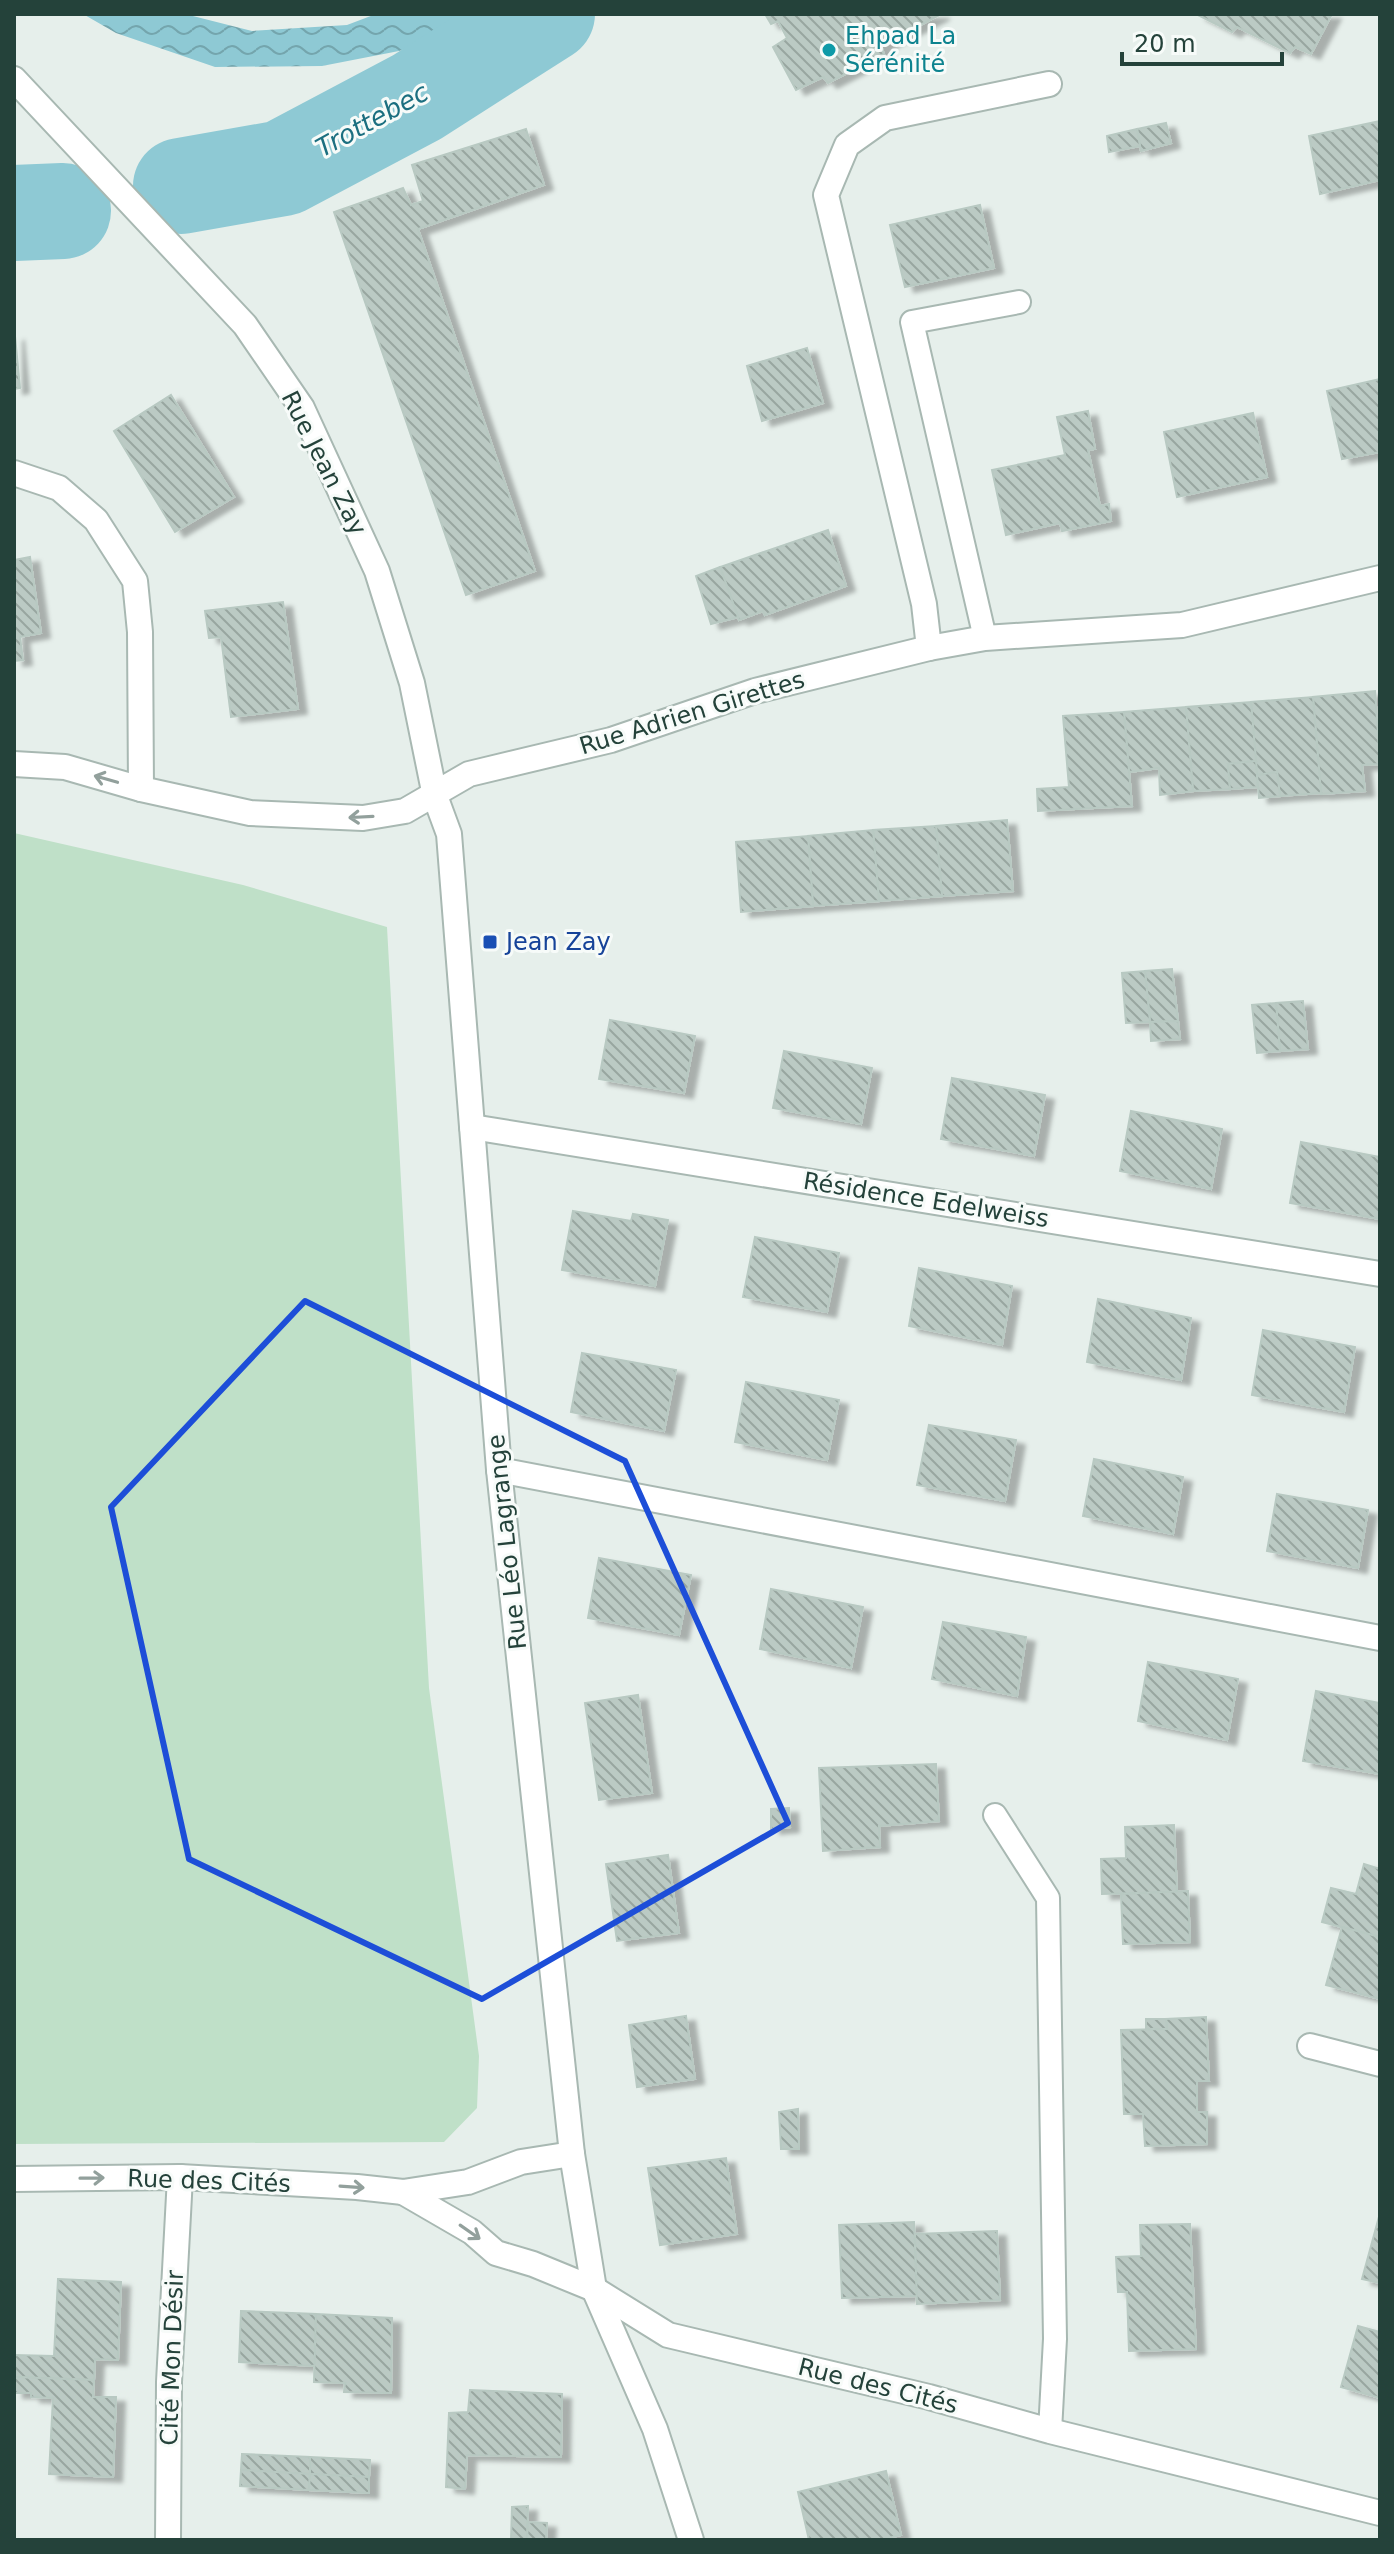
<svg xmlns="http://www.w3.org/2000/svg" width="1394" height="2554" font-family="'DejaVu Sans',sans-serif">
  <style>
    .green { fill: #bfe0c8 }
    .water { fill: url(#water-waves) }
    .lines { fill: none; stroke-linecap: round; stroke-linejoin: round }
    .river { stroke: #8ec9d4; stroke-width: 96 }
    .building { fill: url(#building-back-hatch); stroke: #b8c9c2; stroke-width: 2; filter: url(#shadow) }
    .lane-casing { stroke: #a8b8b2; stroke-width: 26 }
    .street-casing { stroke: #a8b8b2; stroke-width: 28 }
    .lane { stroke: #fff; stroke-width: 22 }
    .street { stroke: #fff; stroke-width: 24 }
    .oneway { stroke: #92a09c }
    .marked { fill: none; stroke: #1d4ed8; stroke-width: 6; stroke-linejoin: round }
    .culture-dot { fill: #0f9aa8; stroke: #f7fbf9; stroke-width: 3 }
    .transit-dot { fill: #1a4fb4; stroke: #f7fbf9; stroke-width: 3 }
    .labels { text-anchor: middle; stroke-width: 6; stroke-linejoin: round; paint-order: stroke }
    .culture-label { font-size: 24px; fill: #0d838f; stroke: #f7fbf9; text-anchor: start }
    .street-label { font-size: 24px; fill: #24423a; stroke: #f7fbf9 }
    .transit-label { font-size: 24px; fill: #164399; stroke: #f7fbf9; text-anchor: start }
    .water-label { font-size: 26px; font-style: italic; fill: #1c6f80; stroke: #f7fbf9 }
  </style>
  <defs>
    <pattern id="water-waves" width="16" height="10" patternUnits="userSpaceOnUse" patternTransform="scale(2)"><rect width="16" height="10" fill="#8ec9d4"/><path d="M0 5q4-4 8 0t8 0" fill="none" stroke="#74a5ad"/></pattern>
    <pattern id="building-back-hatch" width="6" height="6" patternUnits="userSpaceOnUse" patternTransform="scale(2)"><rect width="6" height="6" fill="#bbcac4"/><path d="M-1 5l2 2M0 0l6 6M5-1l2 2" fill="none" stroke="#98a6a0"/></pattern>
    <filter id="shadow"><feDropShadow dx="9" dy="5" stdDeviation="2" flood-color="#0004"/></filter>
  </defs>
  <rect width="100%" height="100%" fill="#e6efeb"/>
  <path class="green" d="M14 833 243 885 387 927 429 1688 479 2056 477 2108 444 2142 14 2144Z"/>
  <g class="water">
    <path d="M83 14H185L252 31 347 25 376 14H493L449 34 399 51 322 66 215 67 116 33Z"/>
    <path d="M495 14H571L517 45Z"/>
  </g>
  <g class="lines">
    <g class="river">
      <path d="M181 186 283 168 417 97 547 14"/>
      <path d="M14 213 63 211"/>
    </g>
  </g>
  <g class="building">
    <path d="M765 14H941L881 46 884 54 828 83 823 77 796 90 773 47 787 38 778 21 771 24Z"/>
    <path d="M1196 14H1332L1311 54 1295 47 1290 53 1237 27 1232 32Z"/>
    <path d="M1380 121V180L1320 194 1309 136Z"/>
    <path d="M1166 123 1171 143 1141 151 1137 129Z"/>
    <path d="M526 129 544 185 418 229 535 571 466 595 334 212 403 188 411 205 423 201 412 165Z"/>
    <path d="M1137 129 1140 146 1109 152 1107 136Z"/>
    <path d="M980 205 994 268 905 287 890 225Z"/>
    <path d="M15 336 20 388 14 389V337Z"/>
    <path d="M807 348 823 403 762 421 747 366Z"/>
    <path d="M1380 379V452L1342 459 1327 391Z"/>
    <path d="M171 395 234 497 175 532 114 431Z"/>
    <path d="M1088 411 1095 449 1088 450 1100 506 1109 504 1111 521 1062 531 1060 523 1006 535 992 470 1065 455 1057 417Z"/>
    <path d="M1253 413 1267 477 1177 497 1164 432Z"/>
    <path d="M828 530 846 586 765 615 763 611 739 620 720 567Z"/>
    <path d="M30 557 41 633 20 637 23 660 14 661V560Z"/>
    <path d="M720 567 738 617 711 624 696 576Z"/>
    <path d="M283 602 298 709 231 717 221 637 209 638 205 611Z"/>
    <path d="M1375 691 1380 764 1362 765 1365 791 1321 794 1313 697Z"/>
    <path d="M1313 697 1321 793 1280 796 1277 772 1257 775 1251 702Z"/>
    <path d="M1251 702 1256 761 1228 764 1230 789 1193 791 1186 707Z"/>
    <path d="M1186 707 1193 791 1160 795 1159 768 1129 772 1124 712Z"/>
    <path d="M1124 712 1132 806 1038 811 1037 789 1069 787 1063 716Z"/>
    <path d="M1256 761 1258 787 1230 789 1228 764Z"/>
    <path d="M1277 772 1280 796 1259 798 1257 775Z"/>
    <path d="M1007 820 1013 891 942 896 936 826Z"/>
    <path d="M936 826 942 896 879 901 873 830Z"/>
    <path d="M873 830 879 901 813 906 808 836Z"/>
    <path d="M808 836 813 906 741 912 736 842Z"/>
    <path d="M1172 969 1178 1021 1150 1022 1145 971Z"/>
    <path d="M1145 971 1150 1022 1126 1023 1122 973Z"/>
    <path d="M1303 1001 1308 1049 1280 1051 1276 1003Z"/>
    <path d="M1276 1003 1280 1051 1257 1053 1252 1005Z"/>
    <path d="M610 1020 695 1036 684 1093 599 1079Z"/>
    <path d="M1178 1021 1180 1039 1151 1041 1150 1022Z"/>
    <path d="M784 1051 872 1068 861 1124 773 1108Z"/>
    <path d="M952 1078 1045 1095 1034 1156 941 1139Z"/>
    <path d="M1131 1111 1222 1129 1211 1189 1120 1171Z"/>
    <path d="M1301 1142 1380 1157V1219L1290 1203Z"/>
    <path d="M573 1211 631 1221 633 1214 668 1220 655 1286 562 1270Z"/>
    <path d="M755 1237 839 1253 827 1312 743 1297Z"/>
    <path d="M919 1268 1012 1286 1002 1345 909 1326Z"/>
    <path d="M1098 1299 1191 1318 1181 1380 1087 1362Z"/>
    <path d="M1263 1330 1355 1347 1344 1412 1252 1395Z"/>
    <path d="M582 1353 676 1370 664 1431 571 1412Z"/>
    <path d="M746 1382 839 1400 827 1460 735 1442Z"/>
    <path d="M929 1425 1016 1440 1005 1501 917 1485Z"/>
    <path d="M1094 1459 1183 1477 1173 1534 1083 1516Z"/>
    <path d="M1277 1494 1368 1510 1358 1568 1267 1551Z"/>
    <path d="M599 1558 691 1575 679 1635 588 1618Z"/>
    <path d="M771 1589 863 1607 851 1668 760 1649Z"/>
    <path d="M943 1622 1026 1637 1017 1696 932 1679Z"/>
    <path d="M1148 1662 1238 1679 1227 1740 1138 1721Z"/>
    <path d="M1316 1691 1380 1703V1774L1303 1761Z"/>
    <path d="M638 1695 652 1793 599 1800 585 1703Z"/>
    <path d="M936 1764 939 1821 879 1826 880 1847 823 1851 819 1768Z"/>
    <path d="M789 1808 790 1827 771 1829V1809Z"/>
    <path d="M1174 1825 1177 1892 1102 1894 1101 1859 1126 1858 1125 1827Z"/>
    <path d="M668 1855 679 1933 617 1941 606 1864Z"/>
    <path d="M1364 1864 1380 1869V1937L1322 1922 1331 1888 1356 1894Z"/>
    <path d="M1188 1891 1190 1942 1123 1944 1121 1894Z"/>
    <path d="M1342 1927 1380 1937V1999L1326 1985Z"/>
    <path d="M686 2016 695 2079 637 2087 629 2025Z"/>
    <path d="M1206 2017 1209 2081H1197V2112H1207V2144L1145 2146 1143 2114H1124L1121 2030 1167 2029 1166 2019Z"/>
    <path d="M1146 2019H1166L1167 2029H1146Z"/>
    <path d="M798 2109 799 2149H781L779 2112Z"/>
    <path d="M726 2158 737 2234 660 2245 648 2168Z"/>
    <path d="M1380 2213V2283L1362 2279Z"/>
    <path d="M914 2222 917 2296 842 2298 839 2225Z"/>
    <path d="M1190 2224 1196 2349 1129 2351 1127 2292H1118L1116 2257 1141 2256 1140 2225Z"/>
    <path d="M997 2231 1000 2300 917 2304 915 2234Z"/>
    <path d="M58 2279 121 2282 118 2360 95 2359 94 2380 14 2377V2355L54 2356Z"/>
    <path d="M241 2311 316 2314 315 2366 239 2362Z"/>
    <path d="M316 2314 392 2318 391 2393 344 2392 345 2383 314 2382Z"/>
    <path d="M1358 2326 1380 2332V2398L1341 2387Z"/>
    <path d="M14 2377 94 2380 93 2397H116L113 2477 49 2474 53 2398 31 2397V2393H14Z"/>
    <path d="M470 2390 562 2394 561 2457 467 2455 465 2489 446 2487 449 2413 468 2412Z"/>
    <path d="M242 2454 310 2457V2474L241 2470Z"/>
    <path d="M310 2457 370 2460 369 2477 310 2474Z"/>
    <path d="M241 2470 310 2474 309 2490 240 2486Z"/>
    <path d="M886 2471 901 2535 880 2540H809L798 2492Z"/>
    <path d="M310 2474 369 2477V2493L309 2490Z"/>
    <path d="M528 2506 527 2540H511L512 2507Z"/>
    <path d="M528 2522 547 2523 546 2540H527Z"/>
  </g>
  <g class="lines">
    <defs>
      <g id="lane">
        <path d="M985 638 912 322 1019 302"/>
        <path d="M995 1815 1048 1898 1055 2339 1050 2431"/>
      </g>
      <g id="street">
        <path d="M14 79 245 325 302 408 377 571 412 683 435 796 449 834 499 1470 572 2154 594 2289 655 2429 691 2540"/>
        <path d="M14 473 59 488 96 520 135 581 140 632 141 789"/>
        <path d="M929 648 924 604 826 195 847 145 885 118 1049 84"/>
        <path d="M14 764 65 767 141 789 250 813 363 818 405 811 469 774 611 740 755 691 929 648 985 638 1182 625 1380 578"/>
        <path d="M472 1127 1380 1274"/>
        <path d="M499 1470 1380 1638"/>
        <path d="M1310 2046 1380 2064"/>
        <path d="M14 2179 180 2177 357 2187 403 2192 468 2182 521 2162 572 2154"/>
        <path d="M403 2192 472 2232 496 2253 533 2264 594 2289 668 2335 929 2397 1050 2431 1380 2513"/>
        <path d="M168 2540 169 2382 180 2177"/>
      </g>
    </defs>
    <use href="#lane" class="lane-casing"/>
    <use href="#street" class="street-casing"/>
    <use href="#lane" class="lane"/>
    <use href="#street" class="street"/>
  </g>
  <defs><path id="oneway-shaft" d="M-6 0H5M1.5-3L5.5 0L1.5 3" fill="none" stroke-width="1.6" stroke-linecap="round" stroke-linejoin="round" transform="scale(2)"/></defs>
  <g class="oneway">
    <use href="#oneway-shaft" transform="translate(106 779) rotate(-164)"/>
    <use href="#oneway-shaft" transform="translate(361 817) rotate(177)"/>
    <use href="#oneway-shaft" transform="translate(92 2178) rotate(-1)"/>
    <use href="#oneway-shaft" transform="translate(352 2187) rotate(4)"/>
    <use href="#oneway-shaft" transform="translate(470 2232) rotate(35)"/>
  </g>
  <path class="marked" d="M305 1301 625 1461 788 1823 482 1999 189 1859 111 1507Z"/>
  <circle class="culture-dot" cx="829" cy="50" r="8"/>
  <rect class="transit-dot" x="482" y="934" width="16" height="16" rx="4"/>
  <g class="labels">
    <g class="culture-label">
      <text x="845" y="44">Ehpad La<tspan x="845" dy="28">Sérénité</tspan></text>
    </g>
    <g class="street-label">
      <text transform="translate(324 463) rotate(63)" y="8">Rue Jean Zay</text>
      <text transform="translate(692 713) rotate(-17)" y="8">Rue Adrien Girettes</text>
      <text transform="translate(926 1200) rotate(9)" y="8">Résidence Edelweiss</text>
      <text transform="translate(507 1542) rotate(-96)" y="8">Rue Léo Lagrange</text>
      <text transform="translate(209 2181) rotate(2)" y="8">Rue des Cités</text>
      <text transform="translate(172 2358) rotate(-88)" y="8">Cité Mon Désir</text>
      <text transform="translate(878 2386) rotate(14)" y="8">Rue des Cités</text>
    </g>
    <g class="transit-label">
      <text x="506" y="950">Jean Zay</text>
    </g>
    <g class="water-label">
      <text transform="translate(372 120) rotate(-29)" y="9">Trottebec</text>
    </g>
  </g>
  <rect width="1394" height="2554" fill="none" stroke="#24423a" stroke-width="32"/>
  <path d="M1122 52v12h160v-12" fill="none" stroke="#24423a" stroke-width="4"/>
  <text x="1134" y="52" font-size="24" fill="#24423a" stroke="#f7fbf9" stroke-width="6" paint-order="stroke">20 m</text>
</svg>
